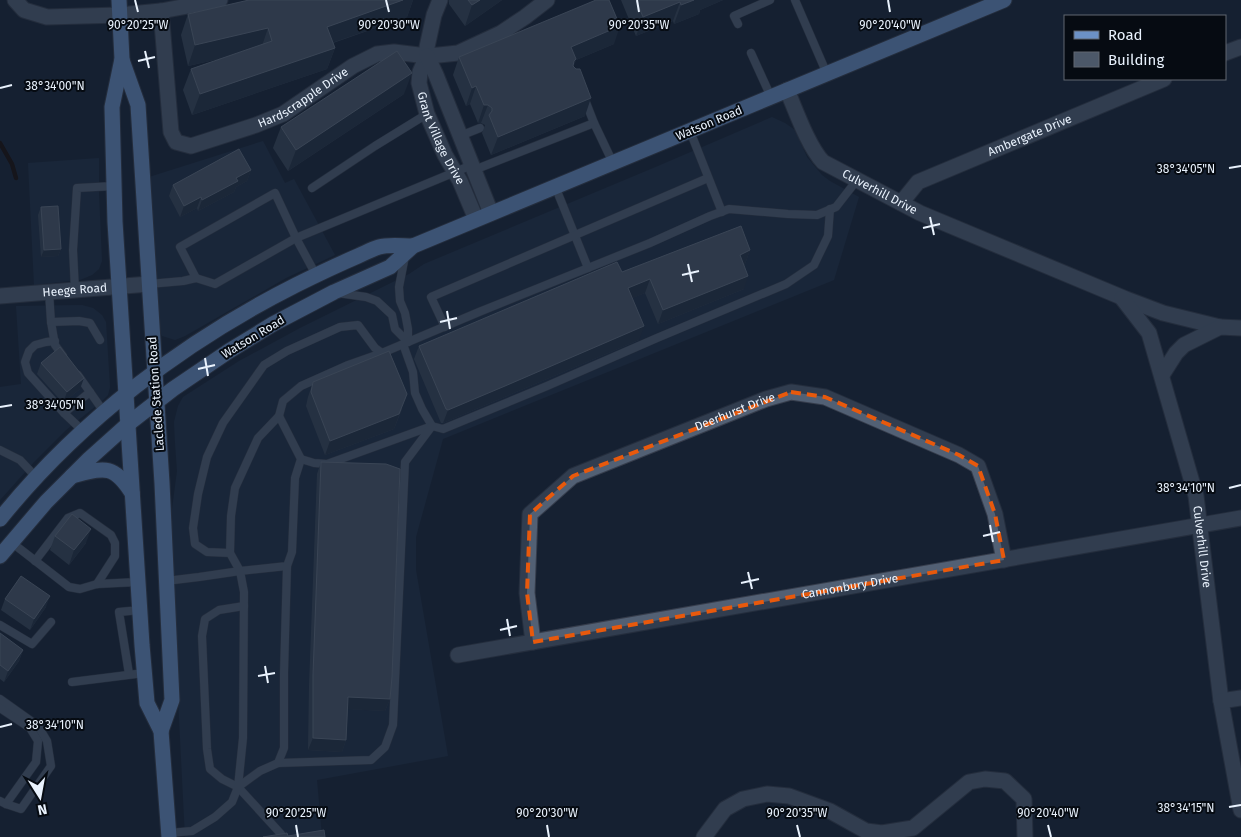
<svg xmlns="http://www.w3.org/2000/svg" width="1241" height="837" font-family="'Fira Sans',sans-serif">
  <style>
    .built { fill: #1e2d43 }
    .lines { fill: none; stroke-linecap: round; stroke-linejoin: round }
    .stream { stroke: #150700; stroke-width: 4.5 }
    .lane-casing { stroke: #363d4c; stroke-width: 9 }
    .street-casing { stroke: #363d4c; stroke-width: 17 }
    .secondary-casing { stroke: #363d4c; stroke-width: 17 }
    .primary-casing { stroke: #363d4c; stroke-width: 17 }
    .lane { stroke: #526074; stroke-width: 8 }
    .street { stroke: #526074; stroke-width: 15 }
    .secondary { stroke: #526074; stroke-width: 15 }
    .primary { stroke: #6c91c6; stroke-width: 15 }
    .wall { fill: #394657 }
    .shaded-wall { fill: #232f41 }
    .building { fill: #4c5869; stroke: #657080 }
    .marked { fill: none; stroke: #e8590c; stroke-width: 4; stroke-dasharray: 10 6; stroke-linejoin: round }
    .ticks { fill: none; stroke: #e9f2fd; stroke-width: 2 }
    .labels { text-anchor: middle; stroke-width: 4; stroke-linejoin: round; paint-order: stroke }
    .street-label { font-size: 12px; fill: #e9f2fd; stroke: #060b12 }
    .ticks-label { font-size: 12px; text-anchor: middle; fill: #e9f2fd; stroke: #060b12; stroke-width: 4; stroke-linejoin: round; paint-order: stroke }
  </style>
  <rect width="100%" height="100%" fill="#162132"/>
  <g class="built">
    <path d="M772 117 785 123 795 130 807 157 822 175 830 181 859 197 834 280 443 439 416 537V570L448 756 317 780 322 837H185L170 540 171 517 177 471 175 443 174 422 178 406 183 397 239 361 300 328 409 274 424 264 658 166Z"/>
    <path d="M263 141 285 183 294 179 335 255 286 278 185 336 175 340 162 336 158 329 149 177Z"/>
    <path d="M99 158V194L102 261 99 269 92 275 80 280 34 285 28 163Z"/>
    <path d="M82 305 93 308 102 315 106 322 110 387 108 395 102 401 66 430 34 462 0 500V387L21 384 16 306Z"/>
  </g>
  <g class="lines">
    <path class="stream" d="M0 143 12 164 16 178"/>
    <defs>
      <g id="lane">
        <path d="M795 0 827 74"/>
        <path d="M738 24 734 16 770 0"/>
        <path d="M751 53 771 97"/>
        <path d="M585 100 594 123 613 163"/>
        <path d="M690 131 722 212"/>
        <path d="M460 136 480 128"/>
        <path d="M474 170 594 123"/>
        <path d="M555 186 588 268"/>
        <path d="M312 188 375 146 427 114"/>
        <path d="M405 256 399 287 400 301 405 313 408 329V342"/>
        <path d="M196 278 180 247 275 193 296 238 316 275"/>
        <path d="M149 284 183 281 196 278 215 284 296 238 472 165"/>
        <path d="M75 290 73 250 77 188 114 186"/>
        <path d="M49 292 51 322 55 345 63 356"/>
        <path d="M338 293 366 297 377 301 392 315 395 329 408 342"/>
        <path d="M51 322 79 321 90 323 100 340"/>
        <path d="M445 327 431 297 708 178"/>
        <path d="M55 341 46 342 35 345 29 351 25 362 28 373 64 413"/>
        <path d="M403 344 413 372 415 393 422 409 432 426 443 429 547 386 657 338 786 284 814 265 828 236 830 209"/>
        <path d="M78 375 104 412"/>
        <path d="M83 431 64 413 90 392"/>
        <path d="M0 450 20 460 36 477"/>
        <path d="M301 459 314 463 327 464 432 426"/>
        <path d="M11 542 69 587 80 589 97 584 138 582"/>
        <path d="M230 553 231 516 235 488 258 438 279 416"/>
        <path d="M35 561 68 518 80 513 111 535 115 543V556L97 584"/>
        <path d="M166 581 199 577 240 571 287 566 292 552 295 478 301 459 279 416 283 401 301 386 348 365 382 353 479 312 650 243 710 216 729 209 788 214 817 215 836 207 857 180"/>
        <path d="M244 606 219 610 205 619 202 636 207 749 210 769 222 779 238 787 281 834"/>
        <path d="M0 625 32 644 51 622"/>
        <path d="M129 674 119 612 140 610"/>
        <path d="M72 682 144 673"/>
        <path d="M0 699 38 726 47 741 51 766 21 809 6 804 0 801"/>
        <path d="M0 708 30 728 38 741 36 762 6 804"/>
        <path d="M278 763 371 760 385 747 393 725 405 462 432 426"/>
        <path d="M238 787 243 738 244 592 240 571 230 553 207 552 195 544 193 528 198 494 207 457 223 423 264 365 287 351 340 327 358 325 375 348 382 353"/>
        <path d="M169 833 192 831 215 817 232 802 238 787 260 771 278 763 284 748V673L287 566"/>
      </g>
      <g id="street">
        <path d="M15 0 24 10 47 17 120 15 161 11 220 0"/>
        <path id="s1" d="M440 0 434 15 427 47V56L420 72 419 83 427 114 445 155 460 181 476 219"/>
        <path id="s2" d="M161 11 171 132 176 142 191 146 256 125 283 114 353 66 377 54 394 52 427 56 439 55 458 53 501 33 525 17 547 0"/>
        <path d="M1225 53 1241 47"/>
        <path d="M427 56 436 75 491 213"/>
        <path id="s3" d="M787 90C796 111 808 146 823 162L920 213 1126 299 1163 313 1220 327"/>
        <path id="s4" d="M901 203 918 182 1164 79"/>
        <path id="s5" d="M1122 298 1149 333 1196 496 1221 701 1241 810"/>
        <path d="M1162 375 1176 353 1184 345 1220 327 1241 328"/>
        <path id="s6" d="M533 642 527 593 530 514 573 476 766 399 791 392 825 397 959 455 978 466 995 514 1004 560"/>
        <path id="s7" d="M458 655 1241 518"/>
        <path d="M1221 701 1241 698"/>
        <path d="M704 837 725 809 743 799 767 794 789 796 830 811 866 831 882 833 913 828 969 782 985 779 1005 781 1024 799 1025 837"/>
      </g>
      <g id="secondary">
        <path id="s8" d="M0 296 149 284"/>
      </g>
      <g id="primary">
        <path d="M119 0 122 59 112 107 115 222 142 645 147 703 161 731 169 837"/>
        <path d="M122 60 138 105 162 483 172 700 161 731"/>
        <path d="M72 476C104 468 113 463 132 493"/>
        <path d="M0 519C79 421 183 342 296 285 316 275 337 265 358 256 365 253 372 249 379 247 389 244 402 246 413 246"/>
        <path d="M0 556 46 502 89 459 128 424 173 389 229 351 273 324 334 292 390 267 413 246 1004 0"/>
      </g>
    </defs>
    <use href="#lane" class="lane-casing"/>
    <use href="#street" class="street-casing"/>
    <use href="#secondary" class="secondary-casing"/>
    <use href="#primary" class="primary-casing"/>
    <use href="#lane" class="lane"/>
    <use href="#street" class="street"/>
    <use href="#secondary" class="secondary"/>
    <use href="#primary" class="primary"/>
  </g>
  <g class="wall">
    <path d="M249 0H413L407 17 333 43 335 48 327 69 192 115 183 90 191 69 223 58 188 66 181 35 188 14Z"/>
    <path d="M449 0H502L465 26 449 4Z"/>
    <path d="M621 0H723L700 10 699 14 674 24 673 21 636 36Z"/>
    <path d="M614 44 576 60 573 66 585 116 491 155 482 133 485 125 481 123H478L470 104 466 106 453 75 459 57Z"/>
    <path d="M404 94 288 171 273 148 281 127Z"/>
    <path d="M251 170 247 181 236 187 234 192 198 211 197 208 180 217 169 196 173 185Z"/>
    <path d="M41 207 61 249 58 256 41 257 38 215Z"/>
    <path d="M750 250 745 264 744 265V289L658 324 645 293 632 298 639 340 500 399 443 423H441L414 359 419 346 622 272Z"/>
    <path d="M41 363 80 389 63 403 37 374Z"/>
    <path d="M313 382 402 409 394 429 325 455 306 406 308 397Z"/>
    <path d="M321 462 390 699 385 711 348 709 346 740 342 752 308 750 309 686 317 474Z"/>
    <path d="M55 536 86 543 69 565 50 550Z"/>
    <path d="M5 599 46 607 30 630 1 610Z"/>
    <path d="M0 633 23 650 19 661 4 682 0 679Z"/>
  </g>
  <g class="shaded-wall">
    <path d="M403 0H413L407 17 320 47 327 27Z"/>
    <path d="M480 0H502L465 26 472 5Z"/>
    <path d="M694 0H723L700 10 699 14 674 24 681 5Z"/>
    <path d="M680 2 673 21 636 36 643 17Z"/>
    <path d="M620 26 614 44 576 60 570 77 571 47Z"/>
    <path d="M268 28 261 49 188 66 195 45Z"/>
    <path d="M335 48 327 69 192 115 200 94Z"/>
    <path d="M412 73 404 94 288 171 296 150Z"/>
    <path d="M476 86 470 104 466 106 472 88Z"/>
    <path d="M591 98 585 116 491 155 498 137Z"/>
    <path d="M484 105H488L481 123H478Z"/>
    <path d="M251 170 247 181 236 187 234 192 198 211 202 200 236 178Z"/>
    <path d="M201 197 197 208 180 217 184 206Z"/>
    <path d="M61 249 58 256 41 257 44 250Z"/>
    <path d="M750 250 745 264 735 268 740 255Z"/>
    <path d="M748 276 744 289 658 324 663 310Z"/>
    <path d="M650 279 645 293 623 302 628 288Z"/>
    <path d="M644 326 639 340 443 423 448 410Z"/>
    <path d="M84 378 80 389 63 403 67 392Z"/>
    <path d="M407 394 394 429 325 455 330 441Z"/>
    <path d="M91 529 86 543 69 565 74 550Z"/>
    <path d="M50 596 46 607 30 630 34 619Z"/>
    <path d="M23 650 19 661 4 682 8 671Z"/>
    <path d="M348 697 390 699 385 711 344 709Z"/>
    <path d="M313 738 346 740 342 752 308 750Z"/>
  </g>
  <g class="building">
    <path d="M249 0H403L327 27 335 48 200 94 191 69 272 41 268 28 195 45 188 14Z"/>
    <path d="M468 0H480L472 5Z"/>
    <path d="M596 0H609L620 26 571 47 576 59 574 61 573 66 576 69H580L591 98 498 137 489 115 492 111V108L488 105H484L476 86 472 88 459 57Z"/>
    <path d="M636 0H694L681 5 680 2 643 17Z"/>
    <path d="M397 51 412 73 296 150 281 127Z"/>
    <path d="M239 149 251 170 236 178 238 181 202 200 201 197 184 206 173 185Z"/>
    <path d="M58 206 61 249 44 250 41 207Z"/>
    <path d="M741 226 750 250 740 255 748 276 663 310 650 279 628 288 644 326 505 386 448 410 446 409 419 346 617 262 622 272Z"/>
    <path d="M60 347 84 378 67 392 41 363Z"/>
    <path d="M389 351 407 394 399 414 330 441 311 392 313 382Z"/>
    <path d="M321 462 386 464 400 469 392 677 390 699 348 697 346 740 313 738V675Z"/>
    <path d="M72 514 91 529 74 550 55 536Z"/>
    <path d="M21 576 50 596 34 619 5 599Z"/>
    <path d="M0 633 23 650 8 671 0 665Z"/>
    <path d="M324 830 325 837H263L287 833 288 836Z"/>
  </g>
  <path d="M0 0H1241V837H0ZM791 392 825 397 959 455 978 466 995 514 1004 560 533 642 527 593 530 514 573 476Z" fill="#162132" fill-opacity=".55" fill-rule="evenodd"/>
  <path class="marked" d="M791 392 825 397 959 455 978 466 995 514 1004 560 533 642 527 593 530 514 573 476Z"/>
  <path class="ticks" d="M135 0 138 12M386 0 389 12M637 0 639 12M888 0 890 12M145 51 149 68M138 61 155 57M0 88 12 85M1229 168 1241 166M930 217 934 235M923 228 940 224M688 264 692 282M682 275 699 271M447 311 450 329M440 322 457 318M205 358 208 376M198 369 215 365M0 407 12 405M1229 488 1241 485M990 525 993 542M983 536 1000 532M748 572 752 589M741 583 759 579M507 619 510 636M500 630 517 626M265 666 268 683M258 676 275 673M0 727 12 724M1229 807 1241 805M296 825 298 837M547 825 549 837M797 825 800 837M1048 825 1051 837"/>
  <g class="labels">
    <g class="street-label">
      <text dy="4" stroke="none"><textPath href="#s2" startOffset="271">Hardscrapple Drive</textPath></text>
      <text transform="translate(709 123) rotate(-23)" y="4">Watson Road</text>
      <text dy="4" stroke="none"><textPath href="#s4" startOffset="148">Ambergate Drive</textPath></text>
      <text dy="4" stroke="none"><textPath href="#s1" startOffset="146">Grant Village Drive</textPath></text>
      <text dy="4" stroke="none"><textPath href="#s3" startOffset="145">Culverhill Drive</textPath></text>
      <text dy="4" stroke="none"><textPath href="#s8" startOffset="75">Heege Road</textPath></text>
      <text transform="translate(253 337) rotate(-31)" y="4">Watson Road</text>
      <text transform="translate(156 394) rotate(-94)" y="4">Laclede Station Road</text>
      <text dy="4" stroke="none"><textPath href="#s6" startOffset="360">Deerhurst Drive</textPath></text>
      <text dy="4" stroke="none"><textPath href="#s5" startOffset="265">Culverhill Drive</textPath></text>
      <text dy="4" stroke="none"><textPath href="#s7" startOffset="398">Cannonbury Drive</textPath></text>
    </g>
  </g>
  <g class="ticks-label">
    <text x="138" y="29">90°20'25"W</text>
    <text x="389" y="29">90°20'30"W</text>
    <text x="639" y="29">90°20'35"W</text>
    <text x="890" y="29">90°20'40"W</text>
    <text x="55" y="90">38°34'00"N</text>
    <text x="1186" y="173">38°34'05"N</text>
    <text x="55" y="409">38°34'05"N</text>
    <text x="1186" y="492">38°34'10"N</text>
    <text x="55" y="729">38°34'10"N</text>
    <text x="1186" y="812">38°34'15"N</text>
    <text x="296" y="817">90°20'25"W</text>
    <text x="547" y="817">90°20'30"W</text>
    <text x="797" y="817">90°20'35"W</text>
    <text x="1048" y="817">90°20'40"W</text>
  </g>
  <rect x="1064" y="15" width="162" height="65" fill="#060b12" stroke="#616770"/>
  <rect x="1074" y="31" width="25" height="8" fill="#6c91c6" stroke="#616770"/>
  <text x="1108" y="40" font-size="15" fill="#e9f2fd">Road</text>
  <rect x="1074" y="52" width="25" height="15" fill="#4c5869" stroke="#616770"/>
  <text x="1108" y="65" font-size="15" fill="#e9f2fd">Building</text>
  <g transform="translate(40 797) rotate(169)" stroke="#060b12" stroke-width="4" paint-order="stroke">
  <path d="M0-4L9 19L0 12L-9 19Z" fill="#e9f2fd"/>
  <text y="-8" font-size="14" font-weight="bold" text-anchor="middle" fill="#e9f2fd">N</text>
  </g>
</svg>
